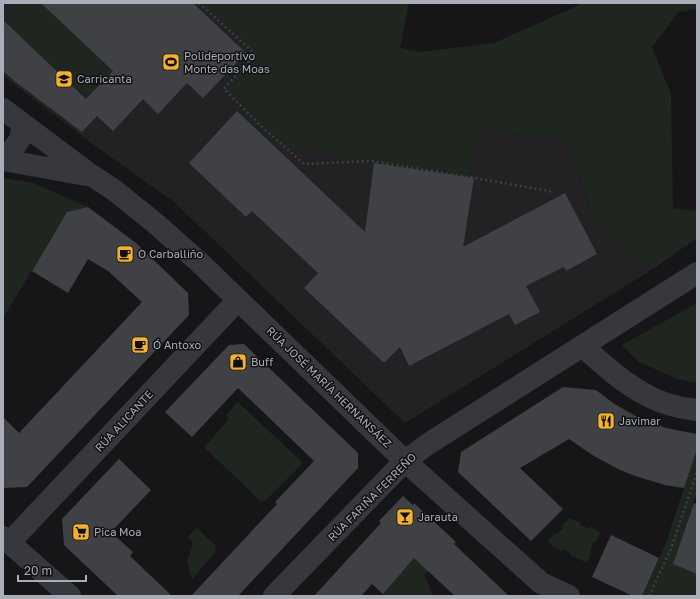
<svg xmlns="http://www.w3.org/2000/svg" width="700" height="599" font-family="'Golos Text',sans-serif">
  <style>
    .built { fill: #222225 }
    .green { fill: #1e261f }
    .building { fill: #404145 }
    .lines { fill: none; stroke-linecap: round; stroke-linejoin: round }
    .path { stroke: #3d3f44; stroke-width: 2.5; stroke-dasharray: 2 3; stroke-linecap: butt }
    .minor { stroke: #37383d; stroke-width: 22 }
    .labels { text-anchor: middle; stroke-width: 3; stroke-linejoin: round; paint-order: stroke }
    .poi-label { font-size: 11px; fill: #a8adb8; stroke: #111113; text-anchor: start }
    .street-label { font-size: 11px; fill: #a8adb8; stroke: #111113 }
  </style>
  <rect width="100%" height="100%" fill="#161618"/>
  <path class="built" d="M3 3H200L233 35 255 54 280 145 343 158 471 175 480 130 567 140 594 220 653 269 405 423 174 202 98 148 11 82 3 75Z"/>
  <g class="green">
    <path d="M22 3H44L113 71 86 99 4 21Z"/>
    <path d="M200 3H409L400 48 421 52 494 43 579 5V3H697V9L679 12 652 47 671 94 673 208 697 211V238L653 269 594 220 567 140 480 130 471 175 343 158 279 145 224 89 254 53 233 35Z"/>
    <path d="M3 178 34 183 88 207 67 212 3 318Z"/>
    <path d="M697 303V383L677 379 639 362 622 345Z"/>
    <path d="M238 402 303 463 265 501H261L257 498 204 447 229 419 226 415Z"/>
    <path d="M697 449V496H696L673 564 697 574V596H642L664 548Z"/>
    <path d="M570 518 581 523 580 525 590 529 591 527 600 532 596 542H594L590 551 592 552 587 563 570 555 571 553 562 549 561 551 552 546 547 541 555 533 556 535 563 528 561 526Z"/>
    <path d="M197 528 215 545 216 550 214 554 192 579 187 562 193 543 188 537Z"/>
    <path d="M416 555 431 568 424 575 434 596H381Z"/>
  </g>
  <g class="building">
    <path d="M41 3H193L246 53 203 98 187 83 158 114 143 99 113 131 97 116 82 132 17 83 3 71V20L86 99 113 71Z"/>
    <path d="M237 111 365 232 374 163 474 178 463 247 565 193 597 254 566 271 564 267 526 286 540 312 515 325 509 314 409 366 400 347 384 363 304 288 318 273 252 211 246 217 189 163Z"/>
    <path d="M88 207 136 243 188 293 189 315 27 487 3 488V417L19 433 142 302 108 271 88 259 68 293 32 271 67 212Z"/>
    <path d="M244 344 358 453V468L238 596H191L277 504 275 502 314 461 238 388 192 437 165 412 229 345Z"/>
    <path d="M563 387 596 390 613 403 639 418 666 428 681 431 697 434V449L684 488 665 485 635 476 620 470 594 456 569 439 520 468 563 509 531 541 458 472 461 452Z"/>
    <path d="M119 459 151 490 111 532 133 552 130 556 172 596H118L64 545 62 519Z"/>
    <path d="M403 496 413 505 414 503 456 542 454 544 509 596H455L414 558 383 594 372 584 361 596H314L381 523 379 521Z"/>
    <path d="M694 503 697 504V574L673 564Z"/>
    <path d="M611 535 659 558 642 596H633L592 577Z"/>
  </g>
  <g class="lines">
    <g class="path">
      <path d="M199 3 255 54 224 89 261 126 304 164 370 161 458 175 554 192"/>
      <path d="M649 596 671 549 697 472"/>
    </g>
    <g class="minor">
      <path d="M3 109 91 175 114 190 155 223 200 263 405 461 541 583 569 596"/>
      <path d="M3 160 86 175"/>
      <path d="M3 160 13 149 20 139 23 125"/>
      <path d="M582 346C601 362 619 380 641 392 657 402 678 408 697 410"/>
      <path d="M3 537 70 596"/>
      <path d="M10 542 238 300"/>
      <path d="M274 596 405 461 428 444 697 273"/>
    </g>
  </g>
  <defs>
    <symbol id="stadium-square" viewBox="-11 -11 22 22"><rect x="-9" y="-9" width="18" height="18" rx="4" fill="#f2b134" stroke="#111113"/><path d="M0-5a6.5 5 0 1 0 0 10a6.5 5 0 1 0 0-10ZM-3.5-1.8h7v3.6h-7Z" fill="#111"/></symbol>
    <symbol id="school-square" viewBox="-11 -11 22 22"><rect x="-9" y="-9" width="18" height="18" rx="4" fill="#f2b134" stroke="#111113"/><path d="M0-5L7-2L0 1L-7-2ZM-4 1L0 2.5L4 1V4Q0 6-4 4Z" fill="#111"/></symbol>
    <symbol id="cafe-square" viewBox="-11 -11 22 22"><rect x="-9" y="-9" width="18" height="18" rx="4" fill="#f2b134" stroke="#111113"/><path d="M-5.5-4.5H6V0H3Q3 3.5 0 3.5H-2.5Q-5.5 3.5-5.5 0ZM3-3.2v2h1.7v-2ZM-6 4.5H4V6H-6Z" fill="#111"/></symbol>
    <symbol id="shop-square" viewBox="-11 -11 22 22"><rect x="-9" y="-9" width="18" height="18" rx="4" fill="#f2b134" stroke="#111113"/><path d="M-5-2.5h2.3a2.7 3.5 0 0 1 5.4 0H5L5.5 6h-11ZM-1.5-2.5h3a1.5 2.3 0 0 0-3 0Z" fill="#111"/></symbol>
    <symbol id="restaurant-square" viewBox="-11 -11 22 22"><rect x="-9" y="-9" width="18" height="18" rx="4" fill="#f2b134" stroke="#111113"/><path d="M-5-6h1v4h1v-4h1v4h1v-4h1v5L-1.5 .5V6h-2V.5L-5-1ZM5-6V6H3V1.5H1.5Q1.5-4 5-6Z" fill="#111"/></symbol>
    <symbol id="bar-square" viewBox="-11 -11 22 22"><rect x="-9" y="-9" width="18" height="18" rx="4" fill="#f2b134" stroke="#111113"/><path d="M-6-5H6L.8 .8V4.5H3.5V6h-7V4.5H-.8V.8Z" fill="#111"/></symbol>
    <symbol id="supermarket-square" viewBox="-11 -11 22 22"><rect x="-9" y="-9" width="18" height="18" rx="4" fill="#f2b134" stroke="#111113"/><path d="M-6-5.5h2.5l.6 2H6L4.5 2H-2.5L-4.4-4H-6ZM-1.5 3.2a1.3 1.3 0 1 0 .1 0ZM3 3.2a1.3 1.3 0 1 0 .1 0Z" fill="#111"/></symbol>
  </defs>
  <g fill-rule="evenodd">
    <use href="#stadium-square" x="161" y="52" width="20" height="20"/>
    <use href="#school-square" x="54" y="69" width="20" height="20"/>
    <use href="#cafe-square" x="115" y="244" width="20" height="20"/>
    <use href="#cafe-square" x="130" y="335" width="20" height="20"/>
    <use href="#shop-square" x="228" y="352" width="20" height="20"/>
    <use href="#restaurant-square" x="596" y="411" width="20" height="20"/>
    <use href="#bar-square" x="395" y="507" width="20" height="20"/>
    <use href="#supermarket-square" x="71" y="522" width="20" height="20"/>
  </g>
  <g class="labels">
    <g class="poi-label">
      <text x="184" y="60">Polideportivo<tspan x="184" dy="13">Monte das Moas</tspan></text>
      <text x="77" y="83">Carricanta</text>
      <text x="138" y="258">O Carballiño</text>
      <text x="153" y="349">Ó Antoxo</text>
      <text x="251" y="366">Buff</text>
      <text x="619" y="425">Javimar</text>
      <text x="418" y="521">Jarauta</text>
      <text x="94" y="536">Pica Moa</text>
    </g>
    <g class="street-label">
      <text transform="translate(329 387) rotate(44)" y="4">RÚA JOSÉ MARÍA HERNANSÁEZ</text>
      <text transform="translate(124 421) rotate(-47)" y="4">RÚA ALICANTE</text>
      <text transform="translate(372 497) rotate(-45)" y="4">RÚA FARIÑA FERREÑO</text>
    </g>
  </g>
  <rect width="700" height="599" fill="none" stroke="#a8adb8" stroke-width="8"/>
  <path d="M18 575v6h68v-6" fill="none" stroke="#a8adb8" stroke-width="2"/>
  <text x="24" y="575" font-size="12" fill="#a8adb8" stroke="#111113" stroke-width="3" paint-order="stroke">20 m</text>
</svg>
